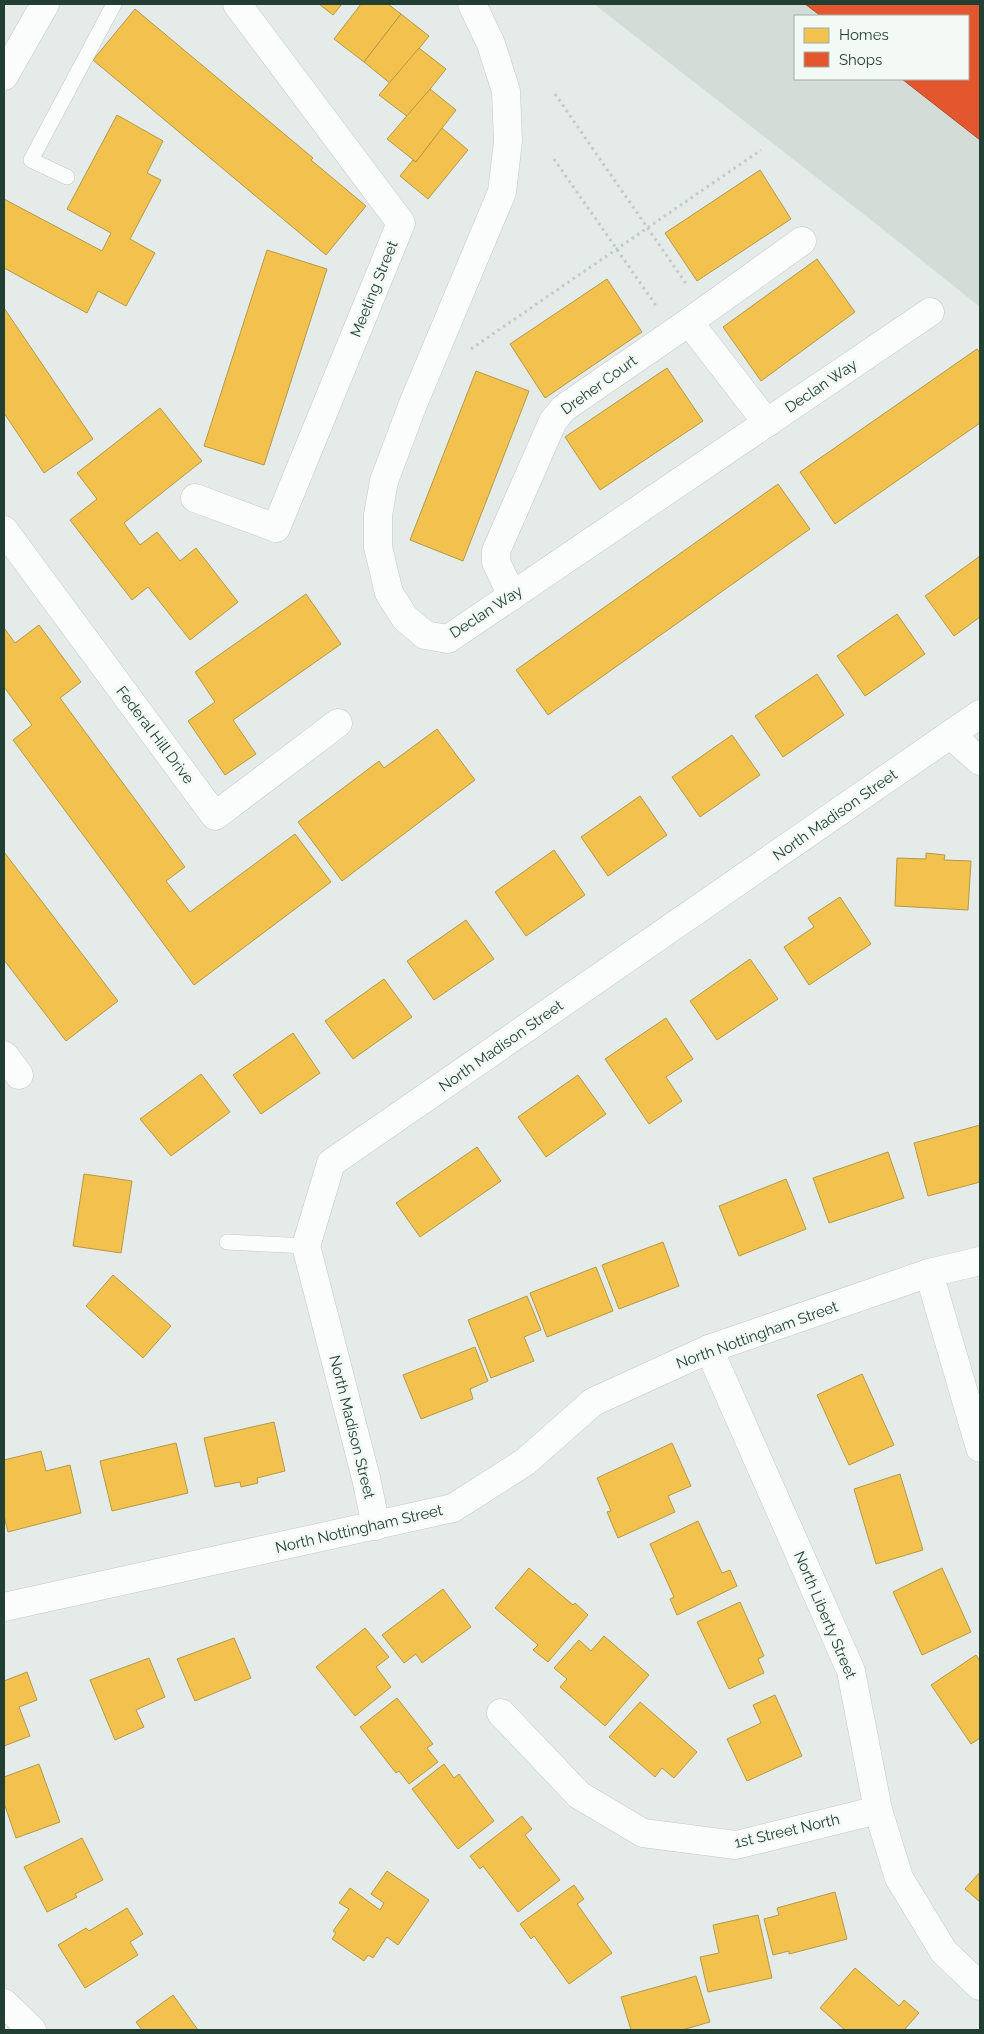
<svg xmlns="http://www.w3.org/2000/svg" width="984" height="2034" font-family="Raleway,sans-serif">
  <style>
    .built { fill: #d3dcd7; fill-rule: evenodd }
    .homes { fill: #f2c14e; stroke: #b49a46 }
    .shops { fill: #e4572e; stroke: #aa5030 }
    .lines { fill: none; stroke-linecap: round; stroke-linejoin: round }
    .service-casing { stroke: #c2c8c5; stroke-width: 16 }
    .minor-casing { stroke: #c2c8c5; stroke-width: 29 }
    .path { stroke: #c1cbc6; stroke-width: 3; stroke-dasharray: 2.5 4; stroke-linecap: butt }
    .service { stroke: #fbfcfc; stroke-width: 15 }
    .minor { stroke: #fbfcfc; stroke-width: 28 }
    .labels { text-anchor: middle; stroke-width: 5; stroke-linejoin: round; paint-order: stroke }
    .street-label { font-size: 15px; fill: #223f33; stroke: #f3f9f5 }
  </style>
  <rect width="100%" height="100%" fill="#e5ebe8"/>
  <path class="built" d="M594 4H980V307L875 223ZM795 16H968V79H795Z"/>
  <g class="homes">
    <path d="M319 4H342L333 15Z"/>
    <path d="M361 4H388L401 14 364 62 334 39Z"/>
    <path d="M135 9 313 158 311 160 366 206 326 255 93 60Z"/>
    <path d="M401 14 429 36 391 84 364 62Z"/>
    <path d="M419 48 446 69 408 117 379 95Z"/>
    <path d="M430 89 456 110 416 162 387 139Z"/>
    <path d="M117 115 163 141 147 173 161 180 130 239 155 253 126 306 98 291 87 313 4 268V199L102 251 111 233 67 209Z"/>
    <path d="M442 128 468 150 428 199 400 176 413 160 416 162Z"/>
    <path d="M760 170 791 219 697 281 665 233Z"/>
    <path d="M267 250 327 269 264 465 204 446Z"/>
    <path d="M817 259 855 312 761 381 723 327Z"/>
    <path d="M607 279 642 332 545 398 510 344Z"/>
    <path d="M4 308 93 439 44 473 4 413Z"/>
    <path d="M977 349 980 353V423L835 524 800 472Z"/>
    <path d="M667 368 703 421 600 490 565 437Z"/>
    <path d="M476 371 529 391 463 561 410 540Z"/>
    <path d="M160 408 202 461 124 523 140 545 157 532 180 561 196 548 238 602 190 640 148 587 132 600 70 520 97 499 77 473Z"/>
    <path d="M778 484 810 529 548 715 516 670Z"/>
    <path d="M980 556V617L954 636 925 596Z"/>
    <path d="M306 594 341 644 233 720 256 754 225 775 188 721 215 702 195 672Z"/>
    <path d="M897 614 925 654 865 696 837 656Z"/>
    <path d="M39 625 81 682 60 698 185 867 166 881 190 912 295 834 331 882 194 985 13 740 32 725 4 687V628L15 643Z"/>
    <path d="M817 674 844 715 783 757 755 716Z"/>
    <path d="M437 729 475 780 342 881 298 822 379 761 384 768Z"/>
    <path d="M732 735 760 775 700 817 672 777Z"/>
    <path d="M640 796 667 835 608 876 581 837Z"/>
    <path d="M554 850 585 895 526 936 495 892Z"/>
    <path d="M4 852 118 1001 66 1041 4 960Z"/>
    <path d="M926 853 945 855 944 860 971 861 968 910 895 906 897 858 926 859Z"/>
    <path d="M840 897 871 944 809 985 784 947 814 927 808 918Z"/>
    <path d="M466 920 494 959 434 1000 407 961Z"/>
    <path d="M750 959 778 999 717 1040 690 1001Z"/>
    <path d="M384 979 412 1017 353 1059 325 1021Z"/>
    <path d="M666 1018 693 1059 666 1077 682 1101 649 1124 605 1059Z"/>
    <path d="M293 1033 320 1073 261 1114 233 1075Z"/>
    <path d="M201 1074 230 1112 171 1156 140 1119Z"/>
    <path d="M578 1075 606 1114 546 1157 518 1117Z"/>
    <path d="M980 1125V1182L928 1196 914 1143Z"/>
    <path d="M477 1147 501 1181 420 1237 396 1203Z"/>
    <path d="M888 1152 904 1198 829 1223 813 1178Z"/>
    <path d="M84 1174 132 1181 121 1253 73 1246Z"/>
    <path d="M786 1179 806 1229 739 1256 719 1206Z"/>
    <path d="M663 1242 679 1286 619 1309 602 1265Z"/>
    <path d="M596 1267 613 1311 547 1337 530 1293Z"/>
    <path d="M113 1275 171 1326 143 1358 86 1306Z"/>
    <path d="M527 1296 541 1330 524 1337 534 1361 491 1378 468 1320Z"/>
    <path d="M475 1347 488 1381 470 1389 473 1399 421 1419 403 1375Z"/>
    <path d="M862 1374 894 1445 849 1465 817 1395Z"/>
    <path d="M274 1422 285 1471 257 1478 258 1483 241 1487 240 1482 215 1487 204 1438Z"/>
    <path d="M176 1443 188 1493 112 1511 100 1461Z"/>
    <path d="M672 1443 691 1486 668 1496 675 1512 618 1538 607 1512 611 1511 597 1478Z"/>
    <path d="M41 1451 46 1471 70 1465 81 1513 8 1532 4 1516V1460Z"/>
    <path d="M900 1474 923 1550 876 1564 854 1489Z"/>
    <path d="M698 1521 722 1573 730 1570 737 1586 677 1615 670 1599 674 1597 650 1544Z"/>
    <path d="M529 1568 573 1605 575 1603 588 1615 548 1662 533 1650 538 1645 495 1608Z"/>
    <path d="M942 1568 971 1632 922 1655 893 1592Z"/>
    <path d="M443 1589 471 1627 422 1663 416 1654 404 1663 382 1635Z"/>
    <path d="M740 1602 764 1656 758 1659 764 1673 729 1689 697 1622Z"/>
    <path d="M365 1628 389 1657 376 1667 391 1687 355 1716 316 1667Z"/>
    <path d="M604 1636 649 1675 605 1726 560 1687 567 1679 554 1668 579 1640 591 1651Z"/>
    <path d="M234 1638 251 1678 195 1701 177 1659Z"/>
    <path d="M976 1655 980 1661V1738L971 1744 931 1685Z"/>
    <path d="M149 1658 165 1697 136 1710 144 1727 115 1740 90 1680Z"/>
    <path d="M27 1672 37 1700 19 1707 30 1736 4 1746V1681Z"/>
    <path d="M775 1695 802 1756 747 1781 727 1739 761 1723 753 1705Z"/>
    <path d="M397 1698 433 1744 427 1748 438 1762 409 1784 399 1771 396 1773 360 1727Z"/>
    <path d="M640 1702 697 1752 674 1778 662 1768 655 1777 609 1737Z"/>
    <path d="M39 1764 60 1822 16 1838 4 1803V1777Z"/>
    <path d="M444 1764 454 1778 459 1774 494 1821 458 1849 412 1789Z"/>
    <path d="M522 1816 532 1829 525 1835 560 1880 518 1912 483 1866 480 1869 470 1856Z"/>
    <path d="M82 1838 103 1880 75 1894 77 1897 47 1912 24 1867Z"/>
    <path d="M387 1871 429 1900 398 1945 387 1937 373 1958 368 1955 364 1961 332 1939 336 1933 333 1931 349 1909 339 1903 350 1888 380 1910 384 1903 371 1894Z"/>
    <path d="M980 1872V1902L965 1889Z"/>
    <path d="M574 1885 584 1899 577 1904 612 1953 569 1984 534 1936 531 1939 520 1924Z"/>
    <path d="M835 1892 847 1939 789 1954V1951L773 1955 764 1919 779 1915 777 1908Z"/>
    <path d="M127 1908 143 1934 130 1942 138 1955 85 1988 58 1945 86 1928 89 1931Z"/>
    <path d="M758 1915 772 1978 708 1992 700 1957 719 1953 713 1925Z"/>
    <path d="M855 1968 899 2006 904 2000 919 2013 904 2030H845L820 2008Z"/>
    <path d="M696 1976 710 2022 682 2030H631L621 1997Z"/>
    <path d="M173 1995 198 2030H142L136 2022Z"/>
  </g>
  <path class="shops" d="M805 4H980V140L902 79H968V16H821Z"/>
  <g class="lines">
    <defs>
      <g id="service">
        <path d="M67 177 31 160 114 4"/>
        <path d="M227 1242 306 1246"/>
      </g>
      <g id="minor">
        <path d="M472 4 491 44 506 91 508 141 502 192 413 404 384 481 378 515V547L389 593 405 618 425 635 448 639 930 312"/>
        <path d="M4 76 45 4"/>
        <path d="M689 322 767 423"/>
        <path d="M195 498 276 528 401 223 237 4"/>
        <path d="M4 530 215 816 338 723"/>
        <path d="M512 596 496 562V551L553 421 564 408 689 322 802 241"/>
        <path d="M951 735 980 761"/>
        <path d="M4 1055 19 1075"/>
        <path d="M929 1273 980 1448"/>
        <path d="M709 1349 851 1671 878 1810 899 1878 944 1952 980 1986"/>
        <path d="M376 1526 366 1478 306 1246 331 1163 980 714"/>
        <path d="M4 1607 453 1508 525 1462 593 1402 709 1349 929 1273 980 1261"/>
        <path d="M501 1713 579 1795 643 1833 736 1845 878 1810"/>
        <path d="M4 2003 32 2030"/>
      </g>
    </defs>
    <use href="#service" class="service-casing"/>
    <use href="#minor" class="minor-casing"/>
    <g class="path">
      <path d="M555 94 687 285"/>
      <path d="M554 159 657 307"/>
      <path d="M471 349 761 150"/>
    </g>
    <use href="#service" class="service"/>
    <use href="#minor" class="minor"/>
  </g>
  <g class="labels">
    <g class="street-label">
      <text transform="translate(374 289) rotate(-68)" y="5">Meeting Street</text>
      <text transform="translate(599 385) rotate(-36)" y="5">Dreher Court</text>
      <text transform="translate(821 386) rotate(-34)" y="5">Declan Way</text>
      <text transform="translate(486 612) rotate(-33)" y="5">Declan Way</text>
      <text transform="translate(155 735) rotate(53)" y="5">Federal Hill Drive</text>
      <text transform="translate(835 815) rotate(-35)" y="5">North Madison Street</text>
      <text transform="translate(501 1046) rotate(-35)" y="5">North Madison Street</text>
      <text transform="translate(757 1335) rotate(-20)" y="5">North Nottingham Street</text>
      <text transform="translate(352 1427) rotate(76)" y="5">North Madison Street</text>
      <text transform="translate(359 1529) rotate(-13)" y="5">North Nottingham Street</text>
      <text transform="translate(825 1615) rotate(67)" y="5">North Liberty Street</text>
      <text transform="translate(787 1831) rotate(-13)" y="5">1st Street North</text>
    </g>
  </g>
  <rect width="984" height="2034" fill="none" stroke="#223f33" stroke-width="10"/>
  <rect x="794" y="15" width="175" height="65" fill="#f3f9f5" stroke="#9fafa7"/>
  <rect x="804" y="28" width="25" height="15" fill="#f2c14e" stroke="#9fafa7"/>
  <text x="839" y="40" font-size="15" fill="#223f33">Homes</text>
  <rect x="804" y="52" width="25" height="15" fill="#e4572e" stroke="#9fafa7"/>
  <text x="839" y="65" font-size="15" fill="#223f33">Shops</text>
</svg>
